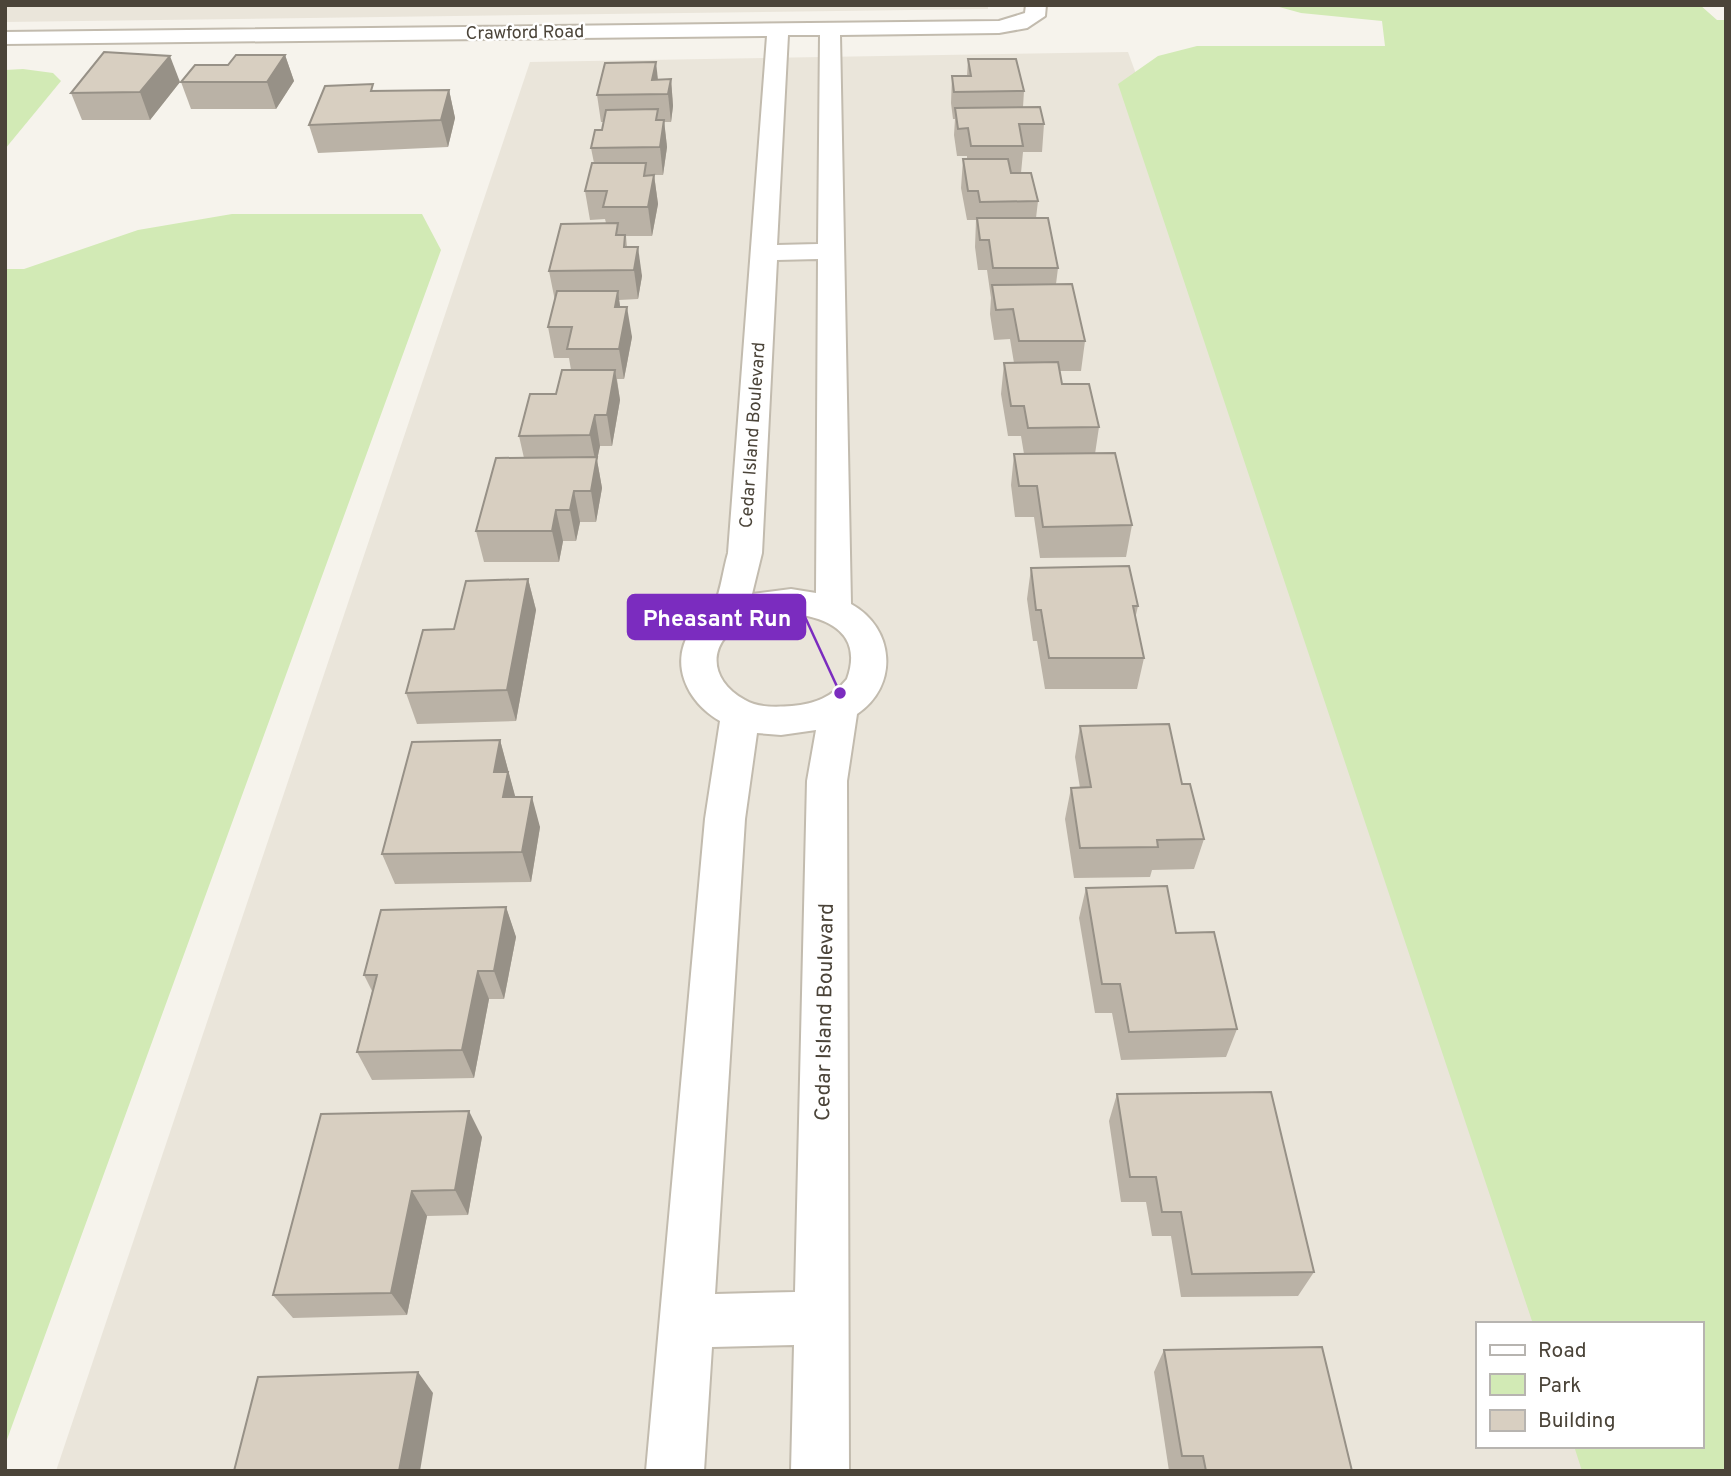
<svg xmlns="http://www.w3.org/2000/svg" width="1731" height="1476" font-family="Overpass,sans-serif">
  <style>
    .residential { fill: #eae5da }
    .green { fill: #d2eab5 }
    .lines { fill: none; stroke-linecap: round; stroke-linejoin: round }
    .street-casing { stroke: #c2bbae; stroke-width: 4 }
    .street { fill: #fff; fill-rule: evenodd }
    .wall { fill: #bab2a6 }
    .shaded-wall { fill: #979187 }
    .building { fill: #d8cfc1; stroke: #979187; stroke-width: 2 }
    .labels { text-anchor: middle; stroke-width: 5; stroke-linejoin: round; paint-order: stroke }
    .far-street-label { font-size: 18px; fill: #4b4439; stroke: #fff }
    .street-label { font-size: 21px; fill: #4b4439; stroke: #fff }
    .leader { fill: none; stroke: #7b2cbf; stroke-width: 2.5 }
    .callout-dot { fill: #7b2cbf; stroke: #fff; stroke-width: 2.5 }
    .callout { fill: #7b2cbf; stroke: #7b2cbf; stroke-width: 2.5 }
    .callout-label { font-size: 23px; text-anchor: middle; font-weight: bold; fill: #fff }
  </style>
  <rect width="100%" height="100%" fill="#f6f3ec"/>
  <g class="residential">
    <path d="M5 5H988V9L5 22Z"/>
    <path d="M1128 52 1592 1324H1477V1446H1637L1646 1471H56L530 62Z"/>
  </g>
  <g class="green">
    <path d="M1272 5H1700L1717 20H1726V1471H1582L1574 1446H1701V1324H1533L1118 84 1158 56 1197 46H1385L1382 21 1301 13Z"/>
    <path d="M23 69 53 73 61 81 5 149V70Z"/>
    <path d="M232 214H422L441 250 5 1445V269H24L138 230Z"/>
  </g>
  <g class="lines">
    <defs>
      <path id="street" d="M1026 5H1046L1045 16 1027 28 999 33 840 35 851 604C895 628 899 686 857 714L847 781 849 1471H791L794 1345 712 1347 704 1471H646L705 819 720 721C687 702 668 663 692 629 697 621 710 614 714 606 721 590 723 570 728 553L767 36 5 44V32L999 21 1025 13ZM788 35H820L818 244 777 245ZM818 259 816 593 791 589 752 594 762 553 777 260ZM791 613C830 618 863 634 847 679 832 697 815 704 792 706 777 707 758 708 745 700 705 678 708 638 749 620 762 614 777 614 791 613ZM816 730 807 781 795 1292 715 1294 745 819 757 733 781 735Z"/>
    </defs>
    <use href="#street" class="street-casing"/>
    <use href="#street" class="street"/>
  </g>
  <g class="wall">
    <path d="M13 5H53L14 6Z"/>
    <path d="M285 55 294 81 276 109H191L181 82 228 65Z"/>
    <path d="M968 59 1024 91 1023 107 1044 124 1042 152H1023L1021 173 1038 201 1036 218 1058 268 1056 284 1085 341 1081 371H1060L1062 384 1099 427 1095 454 1132 525 1126 557 1040 558 1034 517H1015L1011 485 1014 454H1024L1021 436H1008L1001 394 1004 363H1014L1010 339 994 340 990 314 991 298 987 270H978L975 247 976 220H967L961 188 963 159H967V156H957L954 135 955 119H953L951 103 952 76H967Z"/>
    <path d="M658 79H671L673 106 671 122H664L667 147 663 175H654L658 204 652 236H626L627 247 642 276 638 299 619 300 620 307 632 337 624 379H617L620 400 612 446H600L597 460 602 488 596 522H580L576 541H563L559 562H484L476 531 524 458 519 436 556 394 571 370 569 358H554L548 327 555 301 549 271 606 223 605 219 590 220 585 191 594 163 591 148 602 130 603 122H601L597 95Z"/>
    <path d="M180 82 150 120H82L71 93Z"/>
    <path d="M449 90 455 118 448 147 318 153 309 125 375 91Z"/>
    <path d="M1031 568 1138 606 1135 619 1144 658 1137 689H1045L1037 641H1033L1027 599Z"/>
    <path d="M528 579 536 610 516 721 417 724 406 693 454 629Z"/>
    <path d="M1080 726 1182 784 1204 839 1194 869 1152 870 1150 877 1074 878 1065 819 1071 788H1080L1075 757Z"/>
    <path d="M500 740 515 797 540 827 531 882 395 884 382 854Z"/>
    <path d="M1086 888 1176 933 1237 1029 1226 1057 1121 1060 1112 1013H1095L1079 918Z"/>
    <path d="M506 907 516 937 504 999H489L474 1078 372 1080 357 1052 372 991 364 975Z"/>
    <path d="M1117 1094 1314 1272 1298 1296 1181 1297 1171 1236H1152L1146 1202H1121L1109 1121Z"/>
    <path d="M482 1137 468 1215 427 1216 407 1315 293 1318 273 1295Z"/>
    <path d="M1164 1350 1352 1471H1169L1154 1372Z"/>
  </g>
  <g class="shaded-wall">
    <path d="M285 55 294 81 276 109 267 82Z"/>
    <path d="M170 56 180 82 150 120 140 92Z"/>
    <path d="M656 62 659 89 652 80Z"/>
    <path d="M671 79 673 106 671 122 668 94Z"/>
    <path d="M449 90 455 118 448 147 441 120Z"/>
    <path d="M664 120 667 147 663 175 660 147Z"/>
    <path d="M654 175 658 204 652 236 648 207Z"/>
    <path d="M638 247 642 276 638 299 634 270Z"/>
    <path d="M618 291 622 321 615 307Z"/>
    <path d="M627 307 632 337 624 379 619 349Z"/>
    <path d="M615 370 620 400 612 446 607 415Z"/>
    <path d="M595 415 600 446 597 460 602 488 596 522 591 491 596 464 590 435Z"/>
    <path d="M574 491 580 522 576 541 570 510Z"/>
    <path d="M556 510 563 541 559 562 552 531Z"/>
    <path d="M528 579 536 610 516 721 507 690Z"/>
    <path d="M500 740 517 803 512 828 494 772Z"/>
    <path d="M532 797 540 827 531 882 522 852Z"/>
    <path d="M506 907 516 937 504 999 494 971Z"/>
    <path d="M478 971 489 999 474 1078 462 1050Z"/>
    <path d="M469 1111 482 1137 468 1215 455 1190Z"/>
    <path d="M412 1191 427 1216 407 1315 391 1293Z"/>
    <path d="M418 1372 433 1393 420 1471H399Z"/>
  </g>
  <g class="building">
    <path d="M104 52 170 56 140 92 71 93Z"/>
    <path d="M236 55H285L267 82H181L195 65H228Z"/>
    <path d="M968 59H1016L1024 91 954 92 952 76H971Z"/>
    <path d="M656 62 652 80 671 79 668 94 597 95 605 63Z"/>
    <path d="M373 84 371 91 449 90 441 120 309 125 325 86Z"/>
    <path d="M1040 107 1044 124H1019L1023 146H971L968 128 958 129 955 108Z"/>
    <path d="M658 109 656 120H664L660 147 591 148 595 130H602L606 110Z"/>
    <path d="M963 159H1008L1011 173H1031L1038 201 980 202 978 191H968Z"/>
    <path d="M592 163H646L644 176 654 175 648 207H603L607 191H585Z"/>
    <path d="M977 218H1048L1058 268H993L989 240H980Z"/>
    <path d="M618 223 616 235H625L624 247H638L634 270 549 271 561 224Z"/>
    <path d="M1072 284 1085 341H1019L1013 309 996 310 992 285Z"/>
    <path d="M557 291H618L615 307H627L619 349H567L572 327H548Z"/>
    <path d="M1058 362 1062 384H1089L1099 427 1028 428 1024 406H1011L1004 363Z"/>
    <path d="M562 370H615L607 415H595L590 435 519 436 530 394H556Z"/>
    <path d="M1115 453 1132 525 1043 527 1037 486H1019L1014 454Z"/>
    <path d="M597 457 591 491H574L570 510H556L552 531H476L496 458Z"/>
    <path d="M1129 566 1138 606H1133L1144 658H1049L1041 610H1036L1031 568Z"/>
    <path d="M528 579 507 690 406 693 423 630 454 629 466 581Z"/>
    <path d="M1169 724 1182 784H1190L1204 839 1157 840 1158 847 1080 848 1071 788 1091 787 1080 726Z"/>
    <path d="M500 740 494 772H508L503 797H532L522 852 382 854 412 742Z"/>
    <path d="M1167 886 1176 933 1214 932 1237 1029 1129 1032 1120 984H1102L1086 888Z"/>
    <path d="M506 907 494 971H478L462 1050 357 1052 377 975H364L381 910Z"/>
    <path d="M1271 1092 1314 1272 1192 1274 1181 1212H1162L1156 1177H1130L1117 1094Z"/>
    <path d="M469 1111 455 1190 412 1191 391 1293 273 1295 321 1114Z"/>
    <path d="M1322 1347 1352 1471H1206L1203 1456H1182L1164 1350Z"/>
    <path d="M418 1372 399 1471H234L258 1377Z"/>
  </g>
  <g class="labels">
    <g class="far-street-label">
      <text transform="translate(525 32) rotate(-1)" y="6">Crawford Road</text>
      <text transform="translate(752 435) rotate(-86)" y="6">Cedar Island Boulevard</text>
    </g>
    <g class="street-label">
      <text transform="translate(824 1012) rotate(-89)" y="7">Cedar Island Boulevard</text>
    </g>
  </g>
  <path class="leader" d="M840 693L805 617"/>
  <circle class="callout-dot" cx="840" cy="693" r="7"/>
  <rect class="callout" x="628" y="595" width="177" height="44" rx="7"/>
  <g class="callout-label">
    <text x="717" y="626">Pheasant Run</text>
  </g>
  <rect width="1731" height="1476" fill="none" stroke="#4b4439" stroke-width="14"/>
  <rect x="1476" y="1322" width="228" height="126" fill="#ffffff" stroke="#b7b4b0" stroke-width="2"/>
  <rect x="1490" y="1345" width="35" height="10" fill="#ffffff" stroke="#b7b4b0" stroke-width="2"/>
  <text x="1538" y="1357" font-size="21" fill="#4b4439">Road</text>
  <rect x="1490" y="1374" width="35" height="21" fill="#d2eab5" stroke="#b7b4b0" stroke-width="2"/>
  <text x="1538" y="1392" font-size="21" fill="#4b4439">Park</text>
  <rect x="1490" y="1410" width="35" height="21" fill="#d8cfc1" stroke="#b7b4b0" stroke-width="2"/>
  <text x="1538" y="1427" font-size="21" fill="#4b4439">Building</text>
</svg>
